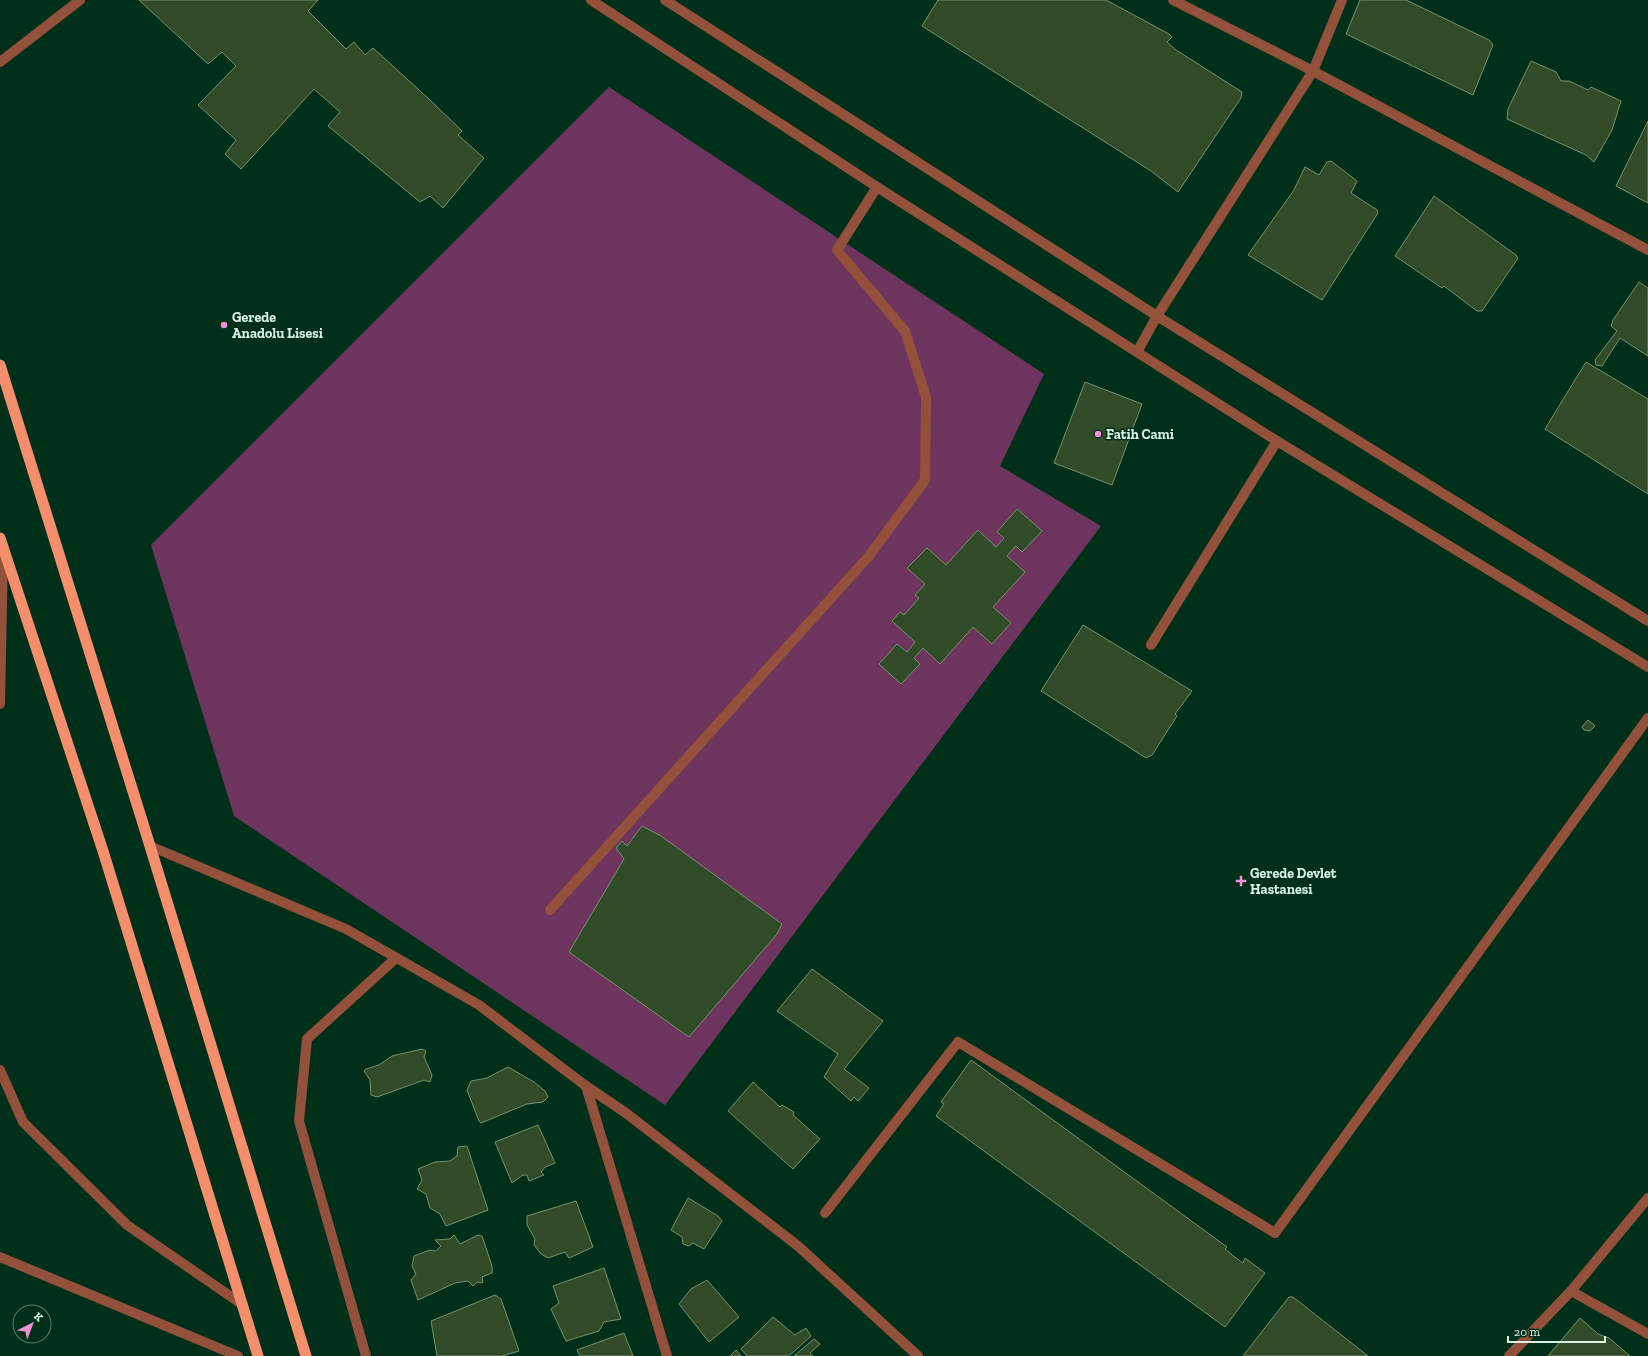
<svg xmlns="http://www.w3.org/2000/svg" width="1648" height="1356" font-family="'Zilla Slab',serif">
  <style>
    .green { fill: #6d355d }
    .building { fill: #314b28; stroke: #75926c }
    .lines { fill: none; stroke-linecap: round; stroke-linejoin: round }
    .service { stroke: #93503a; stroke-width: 10 }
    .minor { stroke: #93503a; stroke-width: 10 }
    .tertiary { stroke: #93503a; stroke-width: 10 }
    .trunk { stroke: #f58e6c; stroke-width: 11 }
    .poi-dot { fill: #f291d6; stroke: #00301a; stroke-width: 1.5 }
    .labels { text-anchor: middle; stroke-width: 3; stroke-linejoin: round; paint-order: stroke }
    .poi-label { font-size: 14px; font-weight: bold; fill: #d8f0e1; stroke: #00301a; text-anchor: start }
  </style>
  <rect width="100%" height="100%" fill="#00301a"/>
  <path class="green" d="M609 87 1044 374 1000 466 1101 526 665 1105 234 816 151 545Z"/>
  <g class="building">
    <path d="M139 0H318L308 11 346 49 354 42 365 55 373 48 430 100 462 131 458 135 484 158 443 208 430 196 420 202 328 126 340 112 314 89 241 169 225 154 236 140 198 105 236 66 222 52 208 64Z"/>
    <path d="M938 0H1106L1169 34 1172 37 1167 42 1176 50 1242 92 1241 98 1178 192 1151 171 922 26Z"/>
    <path d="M1360 0H1406L1489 40 1493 45 1473 95 1346 34Z"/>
    <path d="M1531 61 1556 72 1561 81H1569L1588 90 1591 87 1621 101 1612 130 1594 162 1586 155 1507 119 1508 109Z"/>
    <path d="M1648 121V203L1616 186Z"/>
    <path d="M1331 161 1357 181 1351 193 1377 210 1378 213 1322 300 1248 255 1294 190 1305 167 1319 175 1327 162Z"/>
    <path d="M1434 196 1516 255 1518 258 1482 311H1477L1444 286 1442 288 1395 256Z"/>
    <path d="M1639 282 1648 288V356L1620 338 1602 366 1596 365 1595 360 1617 331 1611 326 1613 320Z"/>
    <path d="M1586 362 1648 399V494L1545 429Z"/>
    <path d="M1085 382 1142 404 1112 485 1054 463Z"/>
    <path d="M1017 509 1042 531 1022 552 1016 546 1007 556 1025 572 993 607 1011 623 992 644 973 627 940 664 923 648 914 658 920 664 901 684 879 664 897 644 907 652 915 642 892 621 900 612 904 615 919 598 915 595 925 584 907 568 927 548 946 565 978 530 996 547 1004 538 997 532Z"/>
    <path d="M1083 625 1192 691 1175 714 1177 716 1152 755 1146 758 1041 691Z"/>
    <path d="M1588 720 1595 726 1590 731 1584 730 1582 727Z"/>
    <path d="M642 826 661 836 782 924 777 934 689 1037 569 952 624 859 616 848 622 841 627 846Z"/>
    <path d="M812 969 883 1021 844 1069 869 1088 858 1101 854 1097 851 1101 824 1077 838 1054 777 1011Z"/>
    <path d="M422 1049 426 1051 424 1057 432 1075 430 1082 424 1080 377 1097 371 1095 370 1080 364 1071 366 1069 379 1065 392 1056Z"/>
    <path d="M971 1060 1227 1247 1225 1249 1232 1255 1243 1263 1245 1258 1265 1273 1225 1327 936 1116 944 1104 941 1102Z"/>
    <path d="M508 1067 534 1082 545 1091 548 1097 543 1102 527 1104 481 1123 479 1121 467 1090 471 1081 487 1078Z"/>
    <path d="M753 1082 780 1107 782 1105 794 1112 793 1115 820 1139 793 1169 728 1111Z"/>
    <path d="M538 1125 555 1163 545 1167 541 1172 544 1175 529 1181 527 1175H523L512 1183 495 1142Z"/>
    <path d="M467 1146 488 1210 446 1226 440 1214 430 1208 426 1194 417 1189 422 1180 418 1169 435 1162 450 1161 457 1156 458 1147Z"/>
    <path d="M688 1198 718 1216 722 1221 704 1249 693 1243 689 1246 683 1244 682 1237 671 1230Z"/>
    <path d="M576 1201 593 1247 569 1258 565 1252 548 1258 541 1254 534 1245 535 1239 527 1225V1216Z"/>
    <path d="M454 1235 460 1244 478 1235 482 1236 492 1266V1273L482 1277 483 1283 477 1282 473 1286 468 1281 455 1283 418 1300 411 1280 416 1274 412 1266 414 1256 430 1250 436 1251 441 1246 435 1240 450 1239Z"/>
    <path d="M604 1268 621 1319 604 1322 599 1331 566 1341 551 1309 559 1303 553 1286Z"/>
    <path d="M707 1280 739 1317 709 1342 679 1304 691 1289Z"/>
    <path d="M495 1295 501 1299 519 1351 502 1356H437L431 1321Z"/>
    <path d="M1289 1297H1293L1368 1356H1243Z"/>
    <path d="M773 1317 795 1335 806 1328 811 1336 789 1356H747L741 1349Z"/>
    <path d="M1580 1318 1598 1334 1609 1338 1630 1356H1548Z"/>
    <path d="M624 1333 633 1356H580L577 1350Z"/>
    <path d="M814 1339 820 1344 810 1353 813 1356H794Z"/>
    <path d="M736 1350 741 1356H730Z"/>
  </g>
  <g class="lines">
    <g class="service">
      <path d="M1151 645 1277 441"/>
      <path d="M0 704 3 552"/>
      <path d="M550 910 869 556 925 480 926 397 905 331 837 250 877 187"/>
      <path d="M0 1070 23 1122 127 1225 243 1305"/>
      <path d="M825 1213 958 1042 1275 1233 1648 718"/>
    </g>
    <g class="minor">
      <path d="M1173 0 1313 71 1648 250"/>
      <path d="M0 62 80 0"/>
      <path d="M1137 352 1157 316 1313 71 1342 0"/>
      <path d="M150 846 346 929 479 1005 586 1086 626 1113 798 1246 918 1356"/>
      <path d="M586 1086 667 1356"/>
      <path d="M0 1257 238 1356"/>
      <path d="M1571 1291 1648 1334"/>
      <path d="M366 1356 299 1121 307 1039 396 958"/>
      <path d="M1509 1356 1571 1291 1648 1198"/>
    </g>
    <g class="tertiary">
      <path d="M591 0 877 187 1277 441 1648 667"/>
      <path d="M665 0 1157 316 1648 621"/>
    </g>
    <g class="trunk">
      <path d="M0 365 150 846 306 1356"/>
      <path d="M0 538 103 851 258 1356"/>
    </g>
  </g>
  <g class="poi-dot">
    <circle cx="224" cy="325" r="4"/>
    <circle cx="1098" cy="434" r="4"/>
    <path d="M1239 875h4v4h4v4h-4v4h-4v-4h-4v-4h4z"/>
  </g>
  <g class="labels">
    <g class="poi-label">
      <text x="232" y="322">Gerede<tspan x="232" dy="16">Anadolu Lisesi</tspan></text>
      <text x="1106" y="439">Fatih Cami</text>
      <text x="1250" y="878">Gerede Devlet<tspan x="1250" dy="16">Hastanesi</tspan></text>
    </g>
  </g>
  <g transform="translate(32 1324) rotate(42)"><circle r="19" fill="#00301a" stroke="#567d6a"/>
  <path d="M0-3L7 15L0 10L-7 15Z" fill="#f291d6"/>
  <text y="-6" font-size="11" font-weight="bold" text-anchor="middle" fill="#d8f0e1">K</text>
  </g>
  <path d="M1508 1336v6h97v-6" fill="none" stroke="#d8f0e1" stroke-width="2"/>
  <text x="1514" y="1336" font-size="12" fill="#d8f0e1" stroke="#00301a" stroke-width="3" paint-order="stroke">20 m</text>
</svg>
